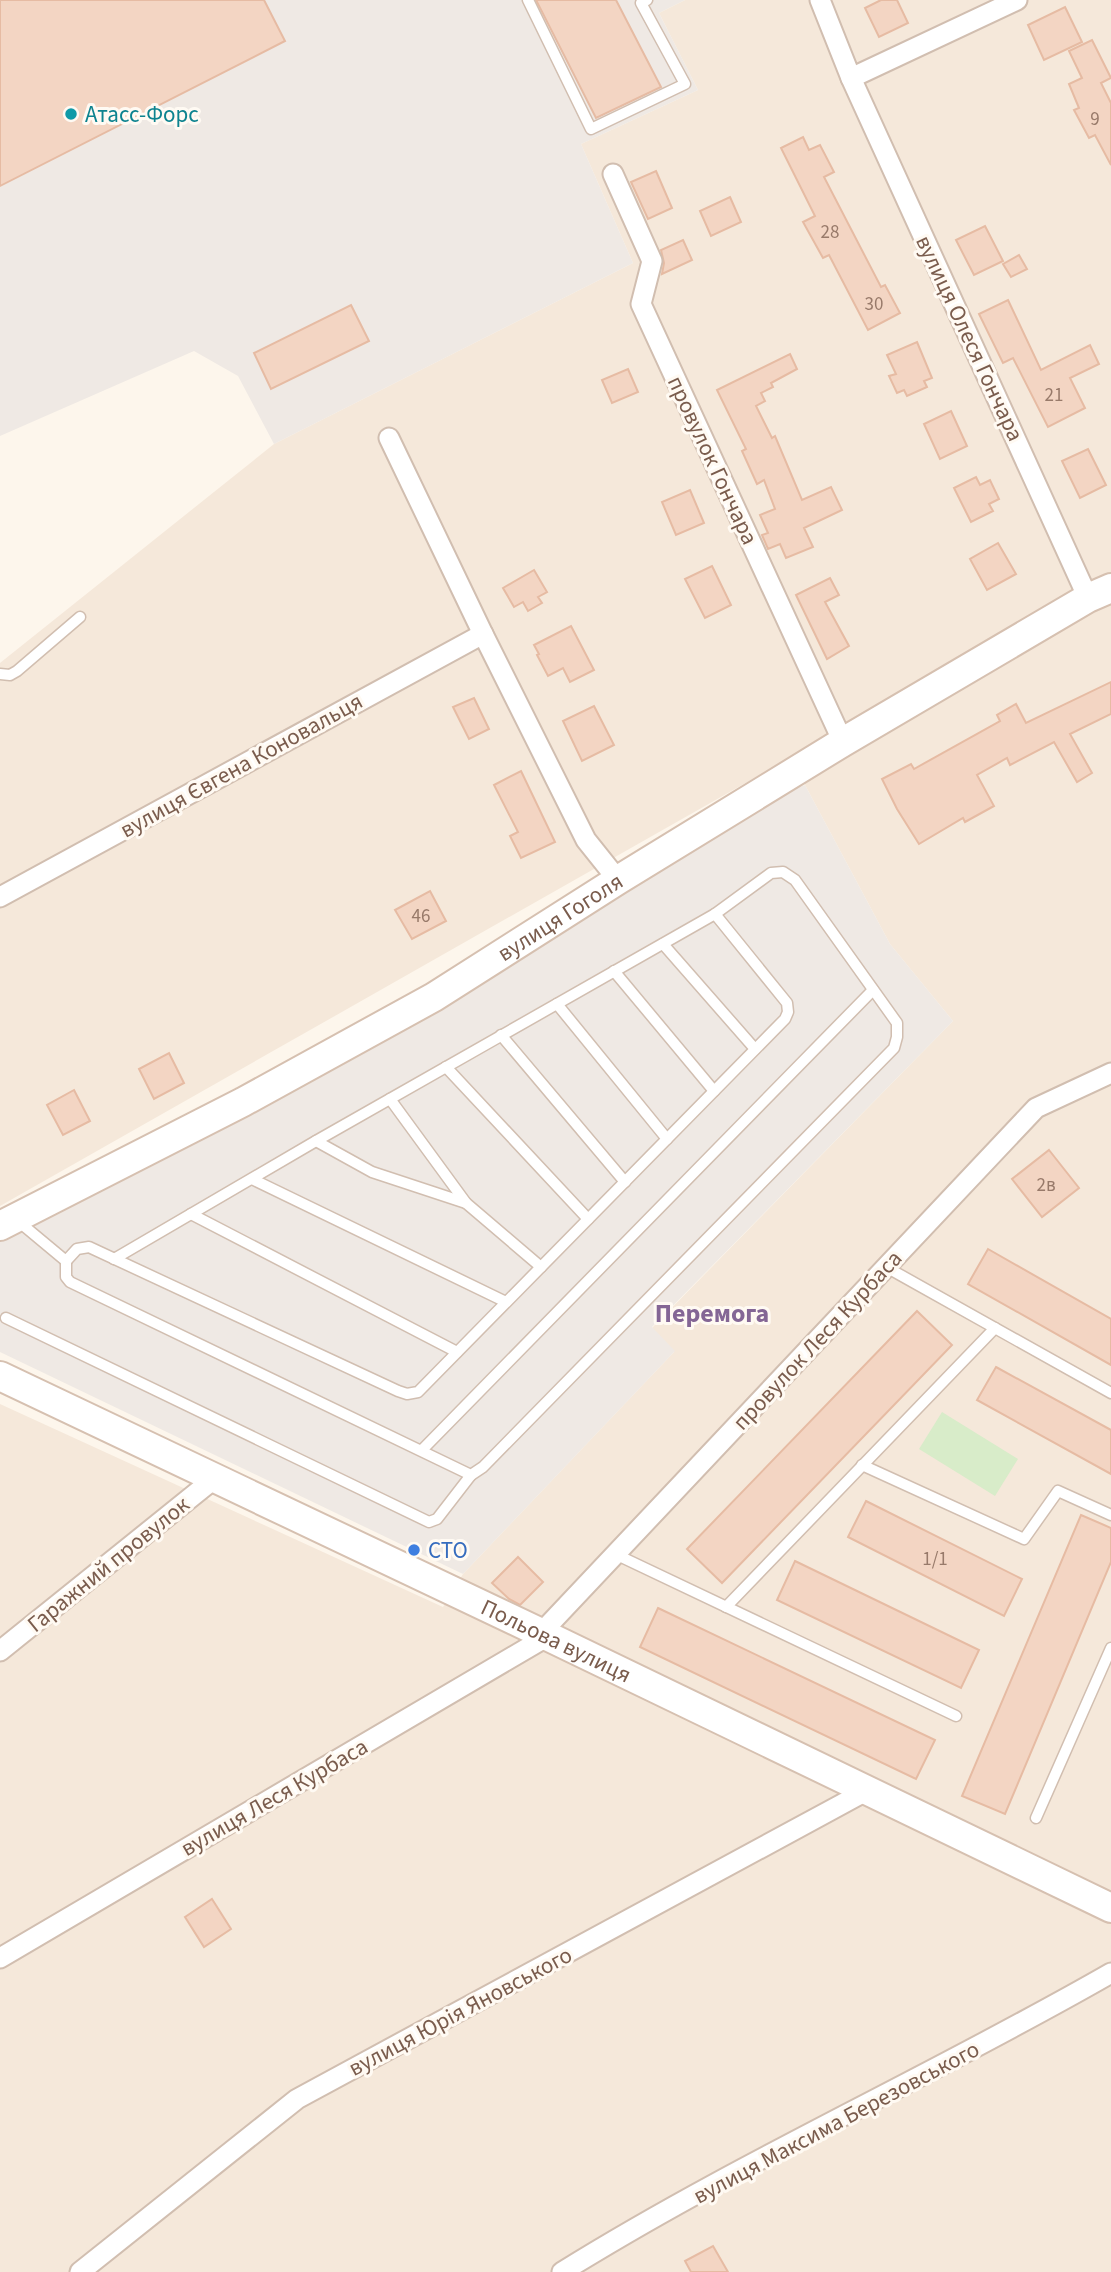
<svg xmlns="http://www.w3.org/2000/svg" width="1111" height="2272" font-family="'Source Sans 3',sans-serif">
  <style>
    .residential { fill: #f5e8da }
    .industrial { fill: #efe9e4 }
    .green { fill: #d8ecc9 }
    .building { fill: #f3d5c3; stroke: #e6bba3; stroke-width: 2 }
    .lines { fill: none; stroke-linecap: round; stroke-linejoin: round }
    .lane-casing { stroke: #d1beb0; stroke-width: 13 }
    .street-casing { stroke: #d1beb0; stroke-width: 23 }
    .secondary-casing { stroke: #d6c0b0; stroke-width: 32 }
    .lane { stroke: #fff; stroke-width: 10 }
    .street { stroke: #fff; stroke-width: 19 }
    .secondary { stroke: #fff; stroke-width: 28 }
    .culture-dot { fill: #0f9aa8; stroke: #fffaf3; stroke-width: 2.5 }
    .shop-dot { fill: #3f7fe0; stroke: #fffaf3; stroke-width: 2.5 }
    .labels { text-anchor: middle; stroke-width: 6; stroke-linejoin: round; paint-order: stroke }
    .number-label { font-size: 19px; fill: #987a6a }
    .culture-label { font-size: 23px; fill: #0d838f; stroke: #fffaf3; text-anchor: start }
    .street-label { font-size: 23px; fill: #7a5c4d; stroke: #fffaf3 }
    .shop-label { font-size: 23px; fill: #366cbe; stroke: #fffaf3; text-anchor: start }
    .quarter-label { font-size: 26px; font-weight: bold; fill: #846695; stroke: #fffaf3 }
  </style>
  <rect width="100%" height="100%" fill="#fdf6ec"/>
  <path class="residential" d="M685 0H1111V2272H0V1404L443 1607 463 1574 674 1352 652 1328 953 1021 890 944 805 785 793 756 0 1206V663L274 444 633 263 581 144 698 90 659 13Z"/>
  <g class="industrial">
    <path d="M0 0H685L659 13 698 90 581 144 633 263 274 444 238 376 194 351 0 436Z"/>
    <path d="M805 785 890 944 953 1021 652 1327 675 1351 463 1574 0 1352V1239L778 795Z"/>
  </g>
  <path class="green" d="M942 1412 1018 1459 995 1496 919 1449Z"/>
  <g class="building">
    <path d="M0 0H264L285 41 0 186Z"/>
    <path d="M536 0H616L661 87 596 118Z"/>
    <path d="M881 0H897L908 23 879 37 865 8Z"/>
    <path d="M1065 7 1082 42 1044 60 1028 25Z"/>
    <path d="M1092 40 1111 78 1101 83 1111 103V165L1095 135 1089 138 1074 110 1079 108 1069 84 1082 78 1069 51Z"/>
    <path d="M803 137 809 150 820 145 834 172 824 177 881 287 885 285 900 313 868 330 829 255 823 258 803 222 815 216 781 148Z"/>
    <path d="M656 171 672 208 648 219 631 182Z"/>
    <path d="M730 197 741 222 711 236 700 211Z"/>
    <path d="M985 226 1003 261 974 275 956 240Z"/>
    <path d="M683 240 692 260 662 274 664 263 661 250Z"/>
    <path d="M1019 255 1027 269 1011 277 1003 264Z"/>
    <path d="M1008 300 1041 370 1090 345 1099 364 1070 378 1085 408 1048 427 1013 358 1003 363 979 314Z"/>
    <path d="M351 305 369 341 271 389 254 353Z"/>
    <path d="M917 342 932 378 924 381 927 387 907 396 904 390 897 393 889 376 896 374 887 355Z"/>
    <path d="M790 354 797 369 771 383 773 387 761 393 765 401 756 406 772 438 775 436 802 500 831 487 842 510 804 528 813 547 786 558 780 544 768 549 762 535 768 533 760 515 775 509 764 480 757 484 742 451 746 449 717 390Z"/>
    <path d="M628 369 638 392 612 403 602 380Z"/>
    <path d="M951 411 967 446 940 459 924 424Z"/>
    <path d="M1088 449 1106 485 1080 498 1062 461Z"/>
    <path d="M976 477 980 485 990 480 999 499 989 504 993 511 971 522 954 488Z"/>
    <path d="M690 490 704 523 676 535 662 502Z"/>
    <path d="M998 543 1016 574 987 590 970 559Z"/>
    <path d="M712 566 731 605 705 618 685 579Z"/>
    <path d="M534 570 547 592 538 597 542 603 528 611 523 602 514 607 503 588Z"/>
    <path d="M830 578 839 595 825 602 849 646 827 659 796 595Z"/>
    <path d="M571 626 594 670 570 682 563 668 548 676 537 655 539 654 534 645Z"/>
    <path d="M1111 682V714L1070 734 1092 773 1077 782 1054 742 1010 765 1007 758 977 775 994 806 965 822 963 818 919 844 897 809 882 779 911 764 914 769 1000 721 997 715 1016 704 1026 723Z"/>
    <path d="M474 698 489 729 469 739 453 707Z"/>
    <path d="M594 706 614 745 582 761 563 721Z"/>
    <path d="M521 771 555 842 521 858 510 836 518 832 494 785Z"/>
    <path d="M430 891 446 921 412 939 395 910Z"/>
    <path d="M169 1053 184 1083 154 1099 139 1069Z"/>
    <path d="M74 1090 90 1121 63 1135 47 1105Z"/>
    <path d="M1049 1150 1079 1188 1042 1217 1012 1179Z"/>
    <path d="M988 1249 1111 1319V1365L968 1284Z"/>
    <path d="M917 1311 952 1345 722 1583 687 1549Z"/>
    <path d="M996 1367 1111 1430V1474L977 1400Z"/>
    <path d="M866 1501 1022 1579 1004 1616 848 1537Z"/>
    <path d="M1081 1515 1111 1528V1562L1005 1814 962 1796Z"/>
    <path d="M518 1557 543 1582 520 1605 509 1599 492 1583Z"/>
    <path d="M795 1561 979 1650 961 1688 777 1600Z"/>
    <path d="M658 1608 935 1740 916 1779 640 1647Z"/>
    <path d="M212 1899 231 1929 204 1947 185 1917Z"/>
    <path d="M713 2246 728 2272H691L685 2261Z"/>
  </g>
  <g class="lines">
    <defs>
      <g id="lane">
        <path d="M528 0 591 129 685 84 641 3 647 0"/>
        <path d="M0 674 10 675 17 671 80 617"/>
        <path d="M663 944 755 1049"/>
        <path d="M614 971 714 1091"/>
        <path d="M557 1004 667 1139"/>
        <path d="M501 1035 625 1182"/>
        <path d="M446 1067 588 1219"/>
        <path d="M390 1099 466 1203 541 1267"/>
        <path d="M316 1141 372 1172 466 1203"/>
        <path d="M252 1179 506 1302"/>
        <path d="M191 1214 457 1352"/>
        <path d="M18 1221 66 1261 77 1249 89 1247 398 1391 407 1394 418 1392 785 1019 788 1012 787 1003 715 914"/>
        <path d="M66 1261V1277L70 1282 471 1475 483 1467 894 1048 897 1037V1023L795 880 783 872 771 873 715 914 316 1141 114 1259"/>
        <path d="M886 1267 1111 1393"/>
        <path d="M6 1318 429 1522 437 1519 471 1475"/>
        <path d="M422 1450 873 990"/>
        <path d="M862 1465 1024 1539 1058 1491 1111 1515"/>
        <path d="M615 1554 956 1716"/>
        <path d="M726 1607 995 1328"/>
        <path d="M1036 1818 1111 1648"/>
      </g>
      <g id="street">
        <path d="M820 0 851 78 1088 598"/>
        <path d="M851 78 1017 0"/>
        <path d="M613 174 652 261 641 304 843 742"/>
        <path d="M389 438 483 634 586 840 618 880"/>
        <path d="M0 897 483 634"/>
        <path d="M541 1633 1036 1108 1111 1073"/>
        <path d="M0 1651 215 1478"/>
        <path d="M0 1958 548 1636"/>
        <path d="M80 2272 297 2099 868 1790"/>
        <path d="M562 2272C739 2162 930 2077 1111 1973"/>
      </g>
      <g id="secondary">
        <path id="s1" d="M0 1226 243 1102 434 997 618 880 843 742 1088 598 1111 588"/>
        <path id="s2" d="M0 1376 541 1633 1111 1908"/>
      </g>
    </defs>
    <use href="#lane" class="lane-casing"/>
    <use href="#street" class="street-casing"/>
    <use href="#secondary" class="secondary-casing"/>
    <use href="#lane" class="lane"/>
    <use href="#street" class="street"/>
    <use href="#secondary" class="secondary"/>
  </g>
  <circle class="culture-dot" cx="71" cy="114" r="7"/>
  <circle class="shop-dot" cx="414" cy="1550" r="7"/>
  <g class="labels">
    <g class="number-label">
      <text x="1095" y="125">9</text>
      <text x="830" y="238">28</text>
      <text x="874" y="310">30</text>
      <text x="1054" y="401">21</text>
      <text x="421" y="922">46</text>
      <text x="1046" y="1191">2в</text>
      <text x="935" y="1565">1/1</text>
    </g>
    <g class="culture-label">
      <text x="85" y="122">Атасс-Форс</text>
    </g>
    <g class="street-label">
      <text transform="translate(970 338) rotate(65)" y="8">вулиця Олеся Гончара</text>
      <text transform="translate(713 460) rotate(65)" y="8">провулок Гончара</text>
      <text transform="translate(241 765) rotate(-29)" y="8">вулиця Євгена Коновальця</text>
      <text dy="8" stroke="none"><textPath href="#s1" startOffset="640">вулиця Гоголя</textPath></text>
      <text transform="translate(817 1340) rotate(-47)" y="8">провулок Леся Курбаса</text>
      <text transform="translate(108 1564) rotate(-39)" y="8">Гаражний провулок</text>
      <text dy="8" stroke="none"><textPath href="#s2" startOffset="616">Польова вулиця</textPath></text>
      <text transform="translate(274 1797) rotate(-30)" y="8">вулиця Леся Курбаса</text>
      <text transform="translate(460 2011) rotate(-28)" y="8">вулиця Юрія Яновського</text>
      <text transform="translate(836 2122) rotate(-28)" y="8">вулиця Максима Березовського</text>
    </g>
    <g class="shop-label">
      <text x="428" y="1558">СТО</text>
    </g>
    <g class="quarter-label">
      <text x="712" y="1322">Перемога</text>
    </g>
  </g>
</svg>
